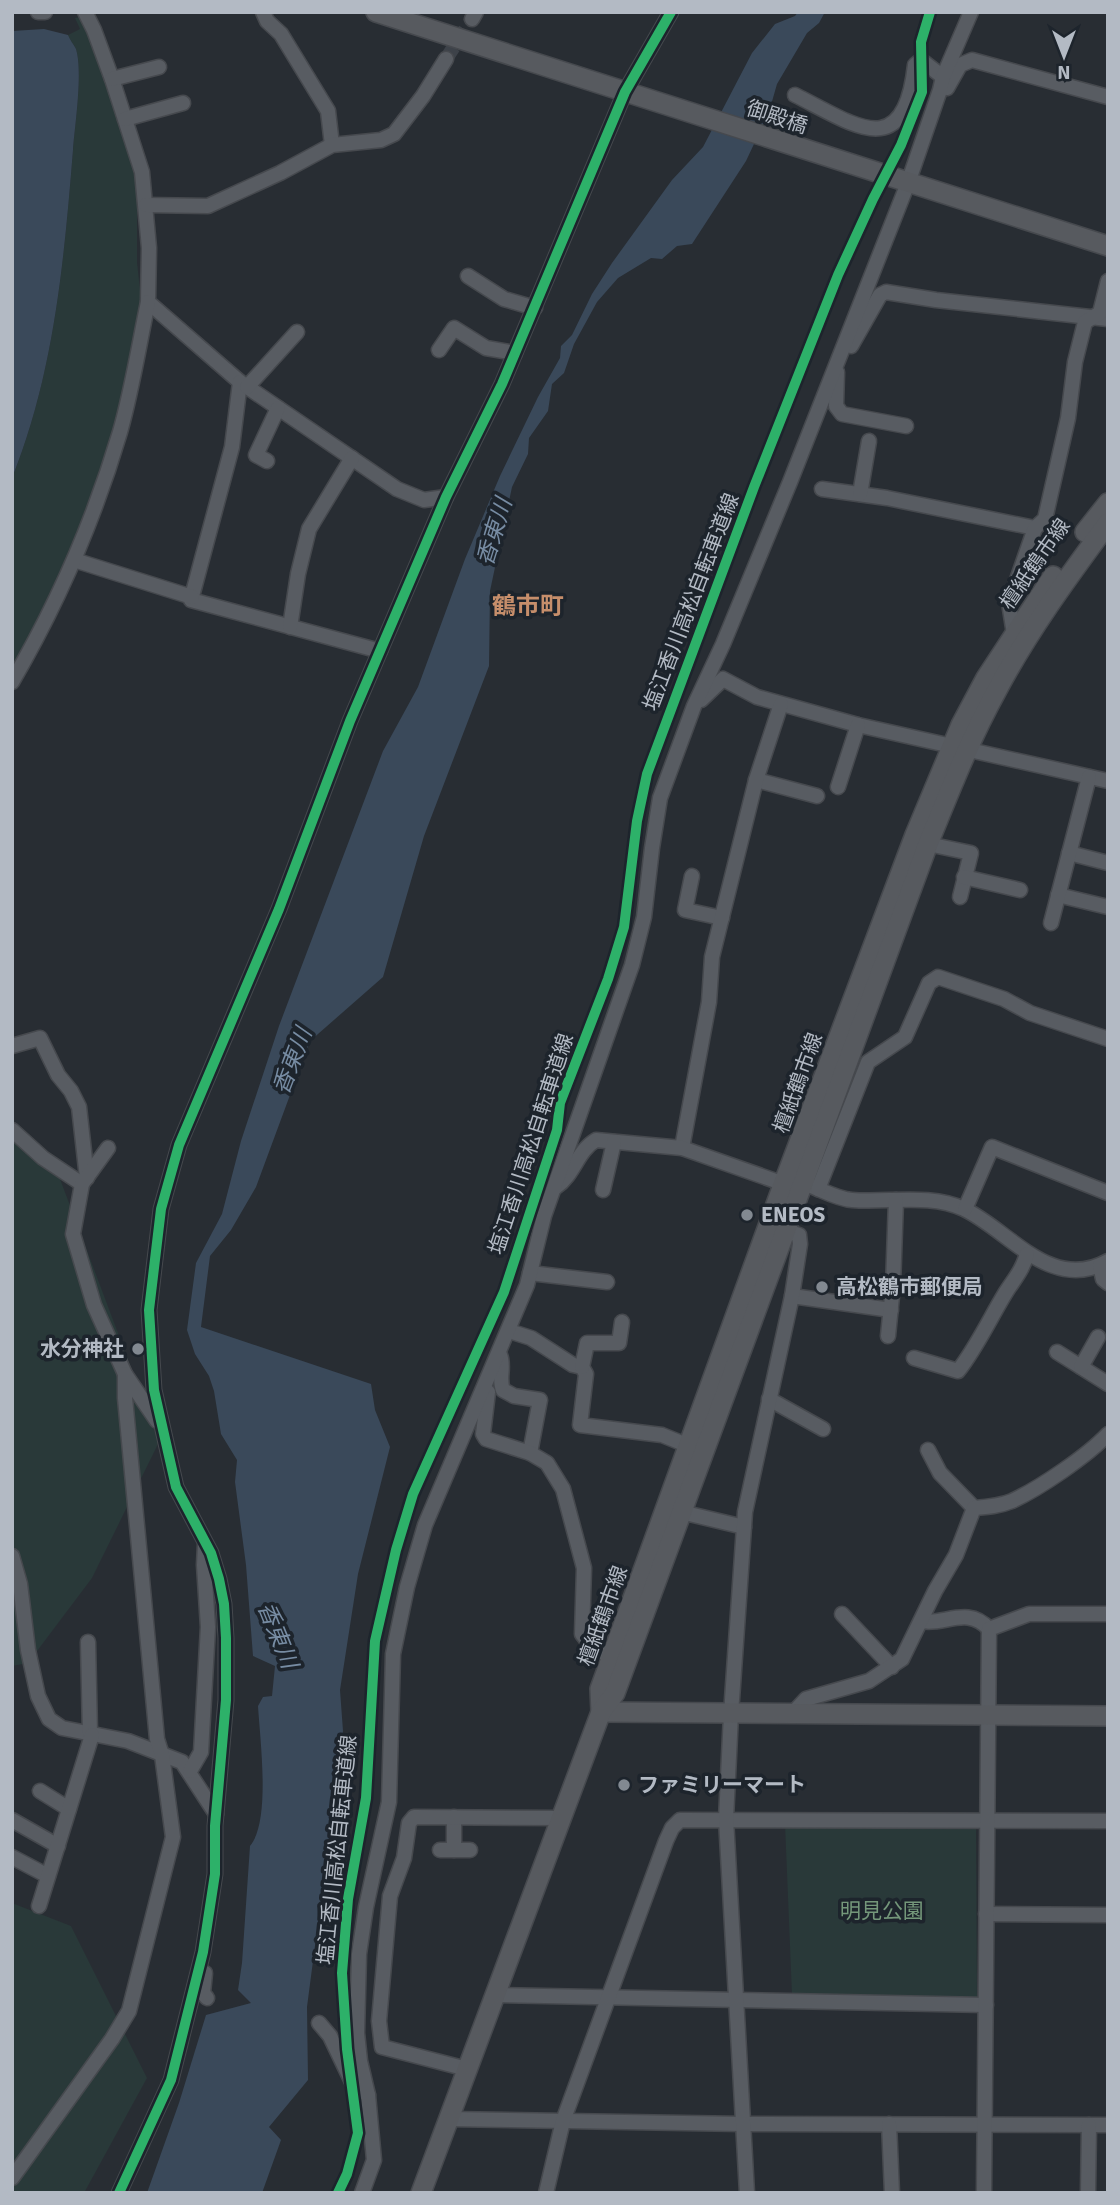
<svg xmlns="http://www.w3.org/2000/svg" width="1120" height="2205" font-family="Signika,'Noto Sans JP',sans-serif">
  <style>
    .green { fill: #293939 }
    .water { fill: #3a495a }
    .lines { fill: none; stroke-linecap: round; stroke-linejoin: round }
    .street-tunnel { stroke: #3d4249; stroke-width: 14; stroke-dasharray: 14 7; stroke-linecap: butt }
    .street-casing { stroke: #46494e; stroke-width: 17 }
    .secondary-casing { stroke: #46494e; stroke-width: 22 }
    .street { stroke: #585c62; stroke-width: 14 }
    .secondary { stroke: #575a5f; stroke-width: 19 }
    .cycleway-casing { stroke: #1d242c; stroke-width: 15 }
    .cycleway { stroke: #2db169; stroke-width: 10 }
    .poi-dot { fill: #828991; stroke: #1d242c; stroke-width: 2.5 }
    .labels { text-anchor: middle; stroke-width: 7; stroke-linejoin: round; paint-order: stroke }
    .street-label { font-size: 21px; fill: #b3bac4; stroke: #1d242c }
    .poi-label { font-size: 21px; font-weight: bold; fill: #b3bac4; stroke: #1d242c; text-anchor: start }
    .park-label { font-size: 21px; fill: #74977a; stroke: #1d242c }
    .water-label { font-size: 23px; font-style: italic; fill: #778ca3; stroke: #1d242c }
    .quarter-label { font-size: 24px; font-weight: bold; fill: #c68e6b; stroke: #1d242c }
  </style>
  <rect width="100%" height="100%" fill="#282d33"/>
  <g class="green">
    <path d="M85 16 140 188 137 200V262L142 308 112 449 57 589 12 675V478C54 374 64 261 73 150 75 124 83 72 76 49 74 45 70 40 68 35L80 29 75 18Z"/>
    <path d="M12 1121 57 1171 159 1442 92 1578 28 1663 12 1666Z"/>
    <path d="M785 1824 976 1827 977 1999 792 1995Z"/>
    <path d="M12 1903 71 1926 147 2078 84 2193H12Z"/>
  </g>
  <g class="water">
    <path d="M798 12H825L819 23 807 33 777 84 769 112 746 161 692 244 677 246 662 259 651 258 618 278 597 302 574 344 564 373 552 384 548 411 529 438 528 454 512 487 490 591 489 666 424 836 383 977 310 1041 256 1187 231 1230 210 1256 201 1327 371 1384 375 1410 390 1447 358 1574 340 1690 343 1731 307 2007 308 2080 269 2127 281 2140 262 2193H147L179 2103 206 2015 251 2003 238 1990 242 1963 250 1846C271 1821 260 1740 258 1706L263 1697 272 1696 275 1666 253 1656 246 1565 235 1482 237 1460 221 1434 214 1391 209 1376 195 1354 187 1330 196 1263 222 1214 241 1141 279 1026 383 751 418 687 465 559 500 476 538 397 560 358 561 346 572 335 592 294 612 263 672 180 703 147 752 53 775 24 795 16Z"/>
    <path d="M44 29 68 35C70 40 74 45 76 49 83 72 75 124 73 150 64 261 54 374 12 478V31Z"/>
  </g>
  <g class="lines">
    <path class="street-tunnel" d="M446 59 472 19"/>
    <defs>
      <g id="street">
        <path d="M38 12H45"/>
        <path d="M85 12 94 30 112 79 142 172 149 248 148 302 240 382 397 489 424 500 446 497"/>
        <path d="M263 12 267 21 281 34 328 111 332 145"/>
        <path d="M472 19 476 12"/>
        <path d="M112 79 159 67"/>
        <path d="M947 88 960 65 972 60 1108 97"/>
        <path d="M795 95C855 125 904 164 915 65L921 60 943 77"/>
        <path d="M125 119 183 103"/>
        <path d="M146 205 208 206 280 173 332 145 381 140 394 134 423 96 446 59"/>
        <path d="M468 276 504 299 535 308"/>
        <path d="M851 346 880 295 886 292 936 300 1108 319"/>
        <path d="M439 350 454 328 486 348 515 353"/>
        <path d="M837 372 836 406 842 414 906 426"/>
        <path d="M240 382 232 447 191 600 380 651"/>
        <path d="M247 387 297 332"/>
        <path d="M267 461 256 455 278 408"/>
        <path d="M822 489 887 498 1035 528"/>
        <path d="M860 494 869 441"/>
        <path d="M74 560 192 597"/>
        <path d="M290 627 298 574 309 529 352 458"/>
        <path d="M1014 634 1009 603 1035 528 1045 519 1068 418 1075 362 1085 322 1100 313 1108 281"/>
        <path d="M12 682C58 603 94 520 120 432 132 390 139 345 148 302"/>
        <path d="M701 700 723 679 757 697 858 725 1108 781"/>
        <path d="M756 780 817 796"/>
        <path d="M838 787 858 725"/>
        <path d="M928 844 971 853 960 897"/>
        <path d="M1069 853 1108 863"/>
        <path d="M692 876 685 910 722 918"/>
        <path d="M964 877 1020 890"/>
        <path d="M1058 895 1108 907"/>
        <path d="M1051 923 1089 777"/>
        <path d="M12 1046 40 1038 58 1075 71 1091 79 1107 87 1178"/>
        <path d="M12 1130 43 1158 82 1184"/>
        <path d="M108 1148 82 1184 73 1234 94 1305 125 1374 157 1421"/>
        <path d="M682 1148 709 1002 712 957 756 780 781 704"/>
        <path d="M811 1186C824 1191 838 1199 852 1200 888 1203 930 1193 964 1209 1010 1231 1051 1293 1108 1261"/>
        <path d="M556 1187C574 1175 577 1151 596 1140L682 1148 790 1186"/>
        <path d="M818 1189 868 1062 905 1037 929 983 938 977 1004 999 1030 1013 1108 1039"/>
        <path d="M603 1190 614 1142"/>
        <path d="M965 1209 992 1147 1108 1193"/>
        <path d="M1100 1265 1103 1279 1108 1283"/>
        <path d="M530 1273 607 1282"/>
        <path d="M792 1296 891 1310"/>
        <path d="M509 1331 531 1338 573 1365 582 1367 586 1374 580 1425 662 1435 689 1446"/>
        <path d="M888 1336 893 1286 896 1200"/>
        <path d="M1057 1352 1108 1384"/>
        <path d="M500 1355C505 1367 498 1378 503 1390L514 1396 540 1400 530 1453"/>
        <path d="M914 1358 958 1371C977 1347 990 1318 1006 1292 1015 1278 1022 1271 1027 1254"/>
        <path d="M582 1367 587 1343H619L622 1322"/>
        <path d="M1081 1367 1098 1337"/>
        <path d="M488 1392 483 1434 486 1439 530 1453 547 1463 563 1489 584 1568 582 1634 592 1647 612 1657"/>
        <path d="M769 1399 823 1429"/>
        <path d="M928 1450 940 1473 974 1508"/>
        <path d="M681 1512 744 1527"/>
        <path d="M12 1556 20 1584 28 1650 38 1696 49 1719 62 1728 128 1741 182 1762 216 1814"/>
        <path d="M842 1614 892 1667"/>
        <path d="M922 1621C943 1626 968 1605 989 1629"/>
        <path d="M88 1642 90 1734"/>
        <path d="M792 1714 806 1699 869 1681 902 1659 935 1591 956 1555 974 1508C987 1507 1000 1506 1012 1501 1040 1488 1087 1456 1108 1434"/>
        <path d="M190 1771 201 1752 208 1627 204 1565 205 1545"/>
        <path d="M40 1791 69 1809"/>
        <path d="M454 1817V1850"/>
        <path d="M12 1820 58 1846"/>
        <path d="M440 1850H470"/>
        <path d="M12 1857 48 1876"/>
        <path d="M39 1906 92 1735"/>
        <path d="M986 1914 1108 1915"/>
        <path d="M205 1973 203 1993 207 1998"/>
        <path d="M495 1995 986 2005"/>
        <path d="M319 2023 330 2036 352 2082 368 2095"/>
        <path d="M467 2069 382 2047 379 2021 390 1896 404 1858 409 1823 414 1817 561 1818"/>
        <path d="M448 2119 743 2124 1108 2125"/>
        <path d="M889 2124 892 2193"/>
        <path d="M12 2178 112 2039 129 2011 173 1837 162 1755 157 1739 125 1398V1374"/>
        <path d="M119 2193 171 2080 203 1952 215 1874V1826L226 1700V1638L224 1604 219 1579 211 1553 176 1487 154 1390 149 1310 161 1209 179 1145 279 909 350 721 446 497 502 384 625 92 671 12"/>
        <path d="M362 2193 374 2160 368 2095 360 2061 357 2033 359 1954 366 1907 389 1802 393 1654 407 1587 425 1525 527 1285 544 1216 632 965 644 917 652 848 660 798 694 706 723 644 790 482 908 183 940 90 943 77 971 12"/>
        <path d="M546 2193 563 2121 666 1841 672 1828 680 1820 1108 1821"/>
        <path d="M747 2193 726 1819 731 1714 745 1512 792 1296 800 1244 799 1235 777 1228"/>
        <path d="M984 2193 989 1629 1029 1614H1108"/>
        <path d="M1088 2193 1089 2125"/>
      </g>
      <g id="secondary">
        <path d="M376 12 1108 246"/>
        <path d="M1085 532 1108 503"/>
        <path d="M601 1712 600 1689 783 1185 915 835 961 725 986 678 1053 576"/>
        <path d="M601 1712 1108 1716"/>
        <path d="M421 2193 601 1712 615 1693 928 844C949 793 969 741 996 692 1027 633 1068 577 1108 523"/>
      </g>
    </defs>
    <use href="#street" class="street-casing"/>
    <use href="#secondary" class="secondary-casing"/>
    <use href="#street" class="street"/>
    <use href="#secondary" class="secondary"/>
    <defs>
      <g id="cycleway">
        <path d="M119 2193 171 2080 203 1952 215 1874V1826L226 1700V1638L224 1604 219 1579 211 1553 176 1487 154 1390 149 1310 161 1209 179 1145 279 909 350 721 446 497 502 384 625 92 671 12"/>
        <path d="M338 2193 347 2174 358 2133 347 2049 342 1973 348 1899 366 1798 375 1641 396 1550 413 1494 504 1292 557 1130 560 1103 608 979 624 927 637 821 647 774 754 487 838 275 873 199 901 145 922 92 921 42 930 12"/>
      </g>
    </defs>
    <use href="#cycleway" class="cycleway-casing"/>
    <use href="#cycleway" class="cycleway"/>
  </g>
  <g class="poi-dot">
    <circle cx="747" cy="1215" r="7"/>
    <circle cx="822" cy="1287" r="7"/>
    <circle cx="138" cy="1349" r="7"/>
    <circle cx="624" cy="1785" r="7"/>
  </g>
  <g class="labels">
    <g class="street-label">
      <text transform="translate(777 117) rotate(18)" y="7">御殿橋</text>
      <text transform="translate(1035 564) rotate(-55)" y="7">檀紙鶴市線</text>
      <text transform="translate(691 602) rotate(-69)" y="7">塩江香川高松自転車道線</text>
      <text transform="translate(798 1083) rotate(-70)" y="7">檀紙鶴市線</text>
      <text transform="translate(531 1144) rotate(-72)" y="7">塩江香川高松自転車道線</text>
      <text transform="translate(603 1616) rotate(-70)" y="7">檀紙鶴市線</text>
      <text transform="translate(337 1850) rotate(-84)" y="7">塩江香川高松自転車道線</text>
    </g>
    <g class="poi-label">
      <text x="761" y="1222">ENEOS</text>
      <text x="836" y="1294">高松鶴市郵便局</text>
      <text x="124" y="1356" text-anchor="end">水分神社</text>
      <text x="638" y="1792">ファミリーマート</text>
    </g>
    <g class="park-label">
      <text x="882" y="1918">明見公園</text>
    </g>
    <g class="water-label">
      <text transform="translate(494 532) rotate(-73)" y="8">香東川</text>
      <text transform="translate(292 1061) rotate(-69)" y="8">香東川</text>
      <text transform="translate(278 1635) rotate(68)" y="8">香東川</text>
    </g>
    <g class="quarter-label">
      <text x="528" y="614">鶴市町</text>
    </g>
  </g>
  <rect width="1120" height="2205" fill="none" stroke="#b3bac4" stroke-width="28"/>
  <g transform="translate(1064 56) rotate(180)" stroke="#1d242c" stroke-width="5" paint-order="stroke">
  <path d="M0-5L12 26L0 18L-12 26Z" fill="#b3bac4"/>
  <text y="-10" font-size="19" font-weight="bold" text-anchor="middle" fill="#b3bac4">N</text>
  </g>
</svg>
